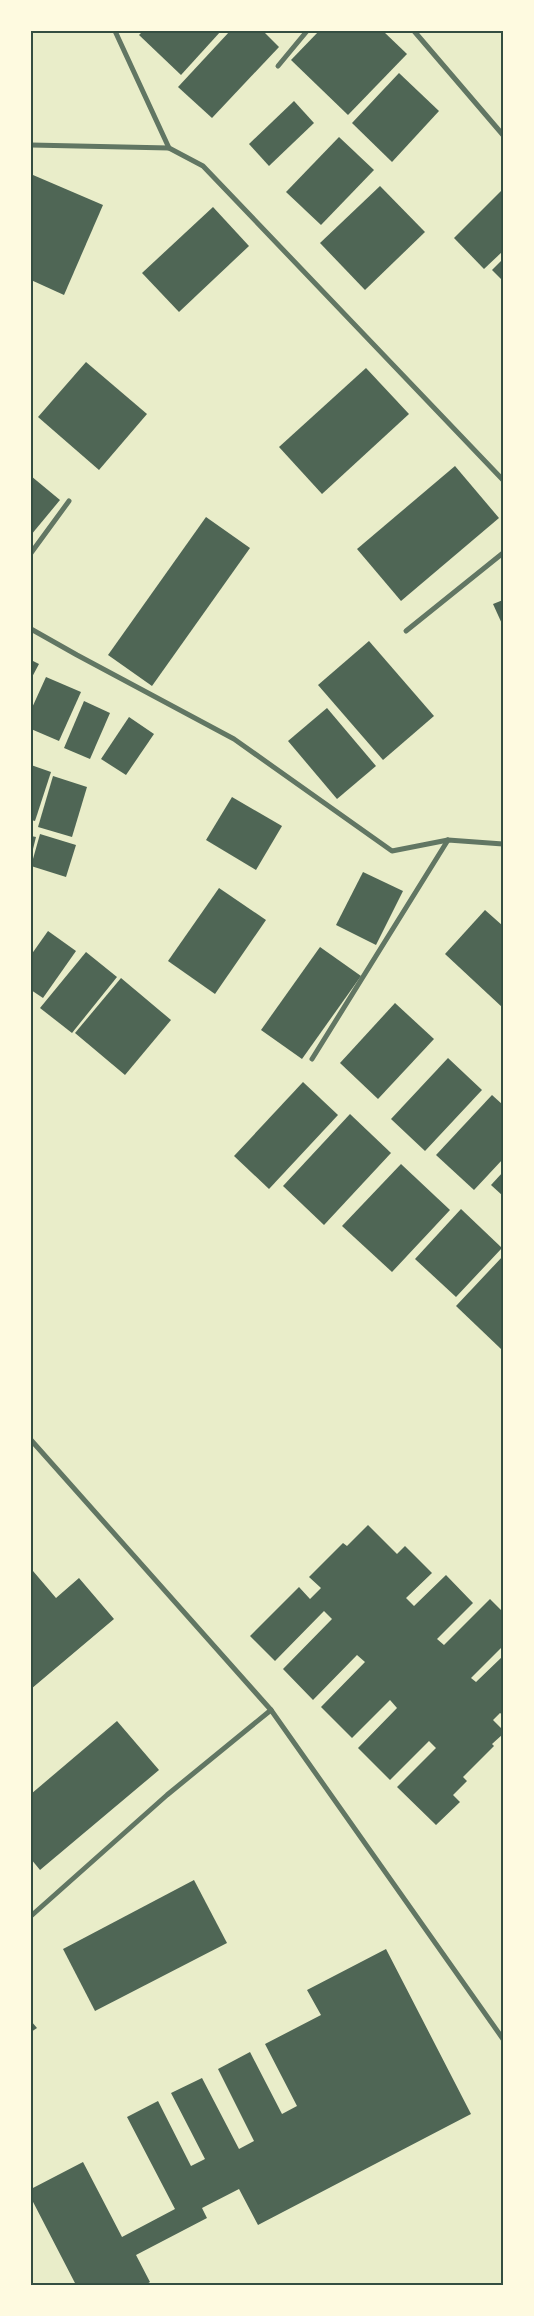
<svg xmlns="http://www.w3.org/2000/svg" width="534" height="2316" font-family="'Roboto Condensed',sans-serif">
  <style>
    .building { fill: #4f6655 }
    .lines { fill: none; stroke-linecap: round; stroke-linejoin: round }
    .minor { stroke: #617663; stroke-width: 5 }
    .neatline { fill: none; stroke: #344e41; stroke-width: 2 }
  </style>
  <rect width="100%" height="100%" fill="#e9edc9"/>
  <g class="building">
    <path d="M143 31H221L181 75 139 35Z"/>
    <path d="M230 31H263L279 47 212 118 178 87Z"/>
    <path d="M319 31H383L407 54 348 115 291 60Z"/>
    <path d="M399 73 439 111 392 162 352 123Z"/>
    <path d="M294 101 314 123 269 166 249 144Z"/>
    <path d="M339 137 374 170 321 225 286 192Z"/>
    <path d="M33 175 103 205 64 295 31 280Z"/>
    <path d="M380 186 425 232 365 290 320 243Z"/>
    <path d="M503 189V251L484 269 454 238Z"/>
    <path d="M213 207 249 246 179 312 142 273Z"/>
    <path d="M503 259V281L492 270Z"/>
    <path d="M86 362 147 414 99 470 38 417Z"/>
    <path d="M366 368 409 414 322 494 279 447Z"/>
    <path d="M455 466 499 518 401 601 357 549Z"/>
    <path d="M31 476 60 500 31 535Z"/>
    <path d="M206 517 250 548 152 686 108 655Z"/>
    <path d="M503 600V626L493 604Z"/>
    <path d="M369 641 434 716 383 760 318 685Z"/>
    <path d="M31 660 39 664 31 679Z"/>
    <path d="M46 677 81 692 59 741 31 729V710Z"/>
    <path d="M84 701 110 713 90 759 64 748Z"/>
    <path d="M327 708 376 766 337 799 288 741Z"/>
    <path d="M129 717 154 734 126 775 101 759Z"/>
    <path d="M31 765 51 772 35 821 31 820Z"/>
    <path d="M53 776 87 787 72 837 38 827Z"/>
    <path d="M232 797 282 826 256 870 206 840Z"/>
    <path d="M40 834 76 845 66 877 31 866Z"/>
    <path d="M31 836 36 837 32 853 31 852Z"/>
    <path d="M363 872 403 891 376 945 336 925Z"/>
    <path d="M219 888 266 920 215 994 168 961Z"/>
    <path d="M485 910 503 926V1008L445 954Z"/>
    <path d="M48 931 76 951 43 998 31 990V955Z"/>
    <path d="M320 947 361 976 302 1059 261 1030Z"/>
    <path d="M86 952 117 977 72 1033 40 1008Z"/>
    <path d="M121 978 171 1020 125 1075 75 1033Z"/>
    <path d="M395 1003 434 1039 378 1099 340 1063Z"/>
    <path d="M448 1058 482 1090 425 1151 391 1119Z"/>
    <path d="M303 1082 338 1115 269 1189 234 1156Z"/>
    <path d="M492 1095 503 1105V1159L474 1190 436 1155Z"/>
    <path d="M350 1114 391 1153 324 1225 283 1186Z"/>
    <path d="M401 1164 450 1210 392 1272 342 1226Z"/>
    <path d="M503 1172V1196L491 1185Z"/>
    <path d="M461 1209 502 1248 456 1297 415 1259Z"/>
    <path d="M503 1256V1347L501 1349 456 1306Z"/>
    <path d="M368 1525 397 1554 405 1546 432 1573 406 1598 414 1606 446 1575 473 1603 437 1639 444 1645 490 1599 503 1612V1646L471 1678 476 1682 503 1656V1715L500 1713 493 1720 503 1730V1734L492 1744 494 1746 463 1777 467 1781 453 1795 460 1802 436 1825 397 1787 436 1748 429 1741 390 1780 358 1748 397 1708 390 1700 352 1738 321 1707 365 1662 357 1655 313 1700 283 1669 332 1619 324 1611 275 1661 250 1636 299 1587 310 1599 321 1588 309 1577 343 1543 347 1546Z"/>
    <path d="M33 1571 56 1598 79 1578 114 1619 31 1689Z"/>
    <path d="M117 1721 159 1770 40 1870 31 1859V1794Z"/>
    <path d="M194 1880 227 1943 95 2011 63 1949Z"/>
    <path d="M386 1949 471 2114 258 2225 239 2189 202 2208 207 2218 136 2255 150 2282 145 2285H76L31 2198V2189L83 2162 122 2237 175 2209 127 2117 158 2101 191 2166 205 2159 171 2093 202 2078 239 2149 254 2141 218 2069 250 2052 282 2114 297 2106 265 2044 321 2015 307 1990Z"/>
    <path d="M31 2021 37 2028 31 2032Z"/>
  </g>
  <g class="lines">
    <g class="minor">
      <path d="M115 31 169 148"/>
      <path d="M414 31 503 135"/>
      <path d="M278 66 307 31"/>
      <path d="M31 145 169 148 203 166 503 480"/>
      <path d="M31 553 69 501"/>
      <path d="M31 629 77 655 234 739 392 851 448 840 503 844"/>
      <path d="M406 631 503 553"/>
      <path d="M312 1059 448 840"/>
      <path d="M31 1440 271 1710 503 2039"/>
      <path d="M31 1916 167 1795 271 1710"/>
    </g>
  </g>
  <rect width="534" height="2316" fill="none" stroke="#fefae0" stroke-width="65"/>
  <rect x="32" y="32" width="470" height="2252" class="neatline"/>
</svg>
